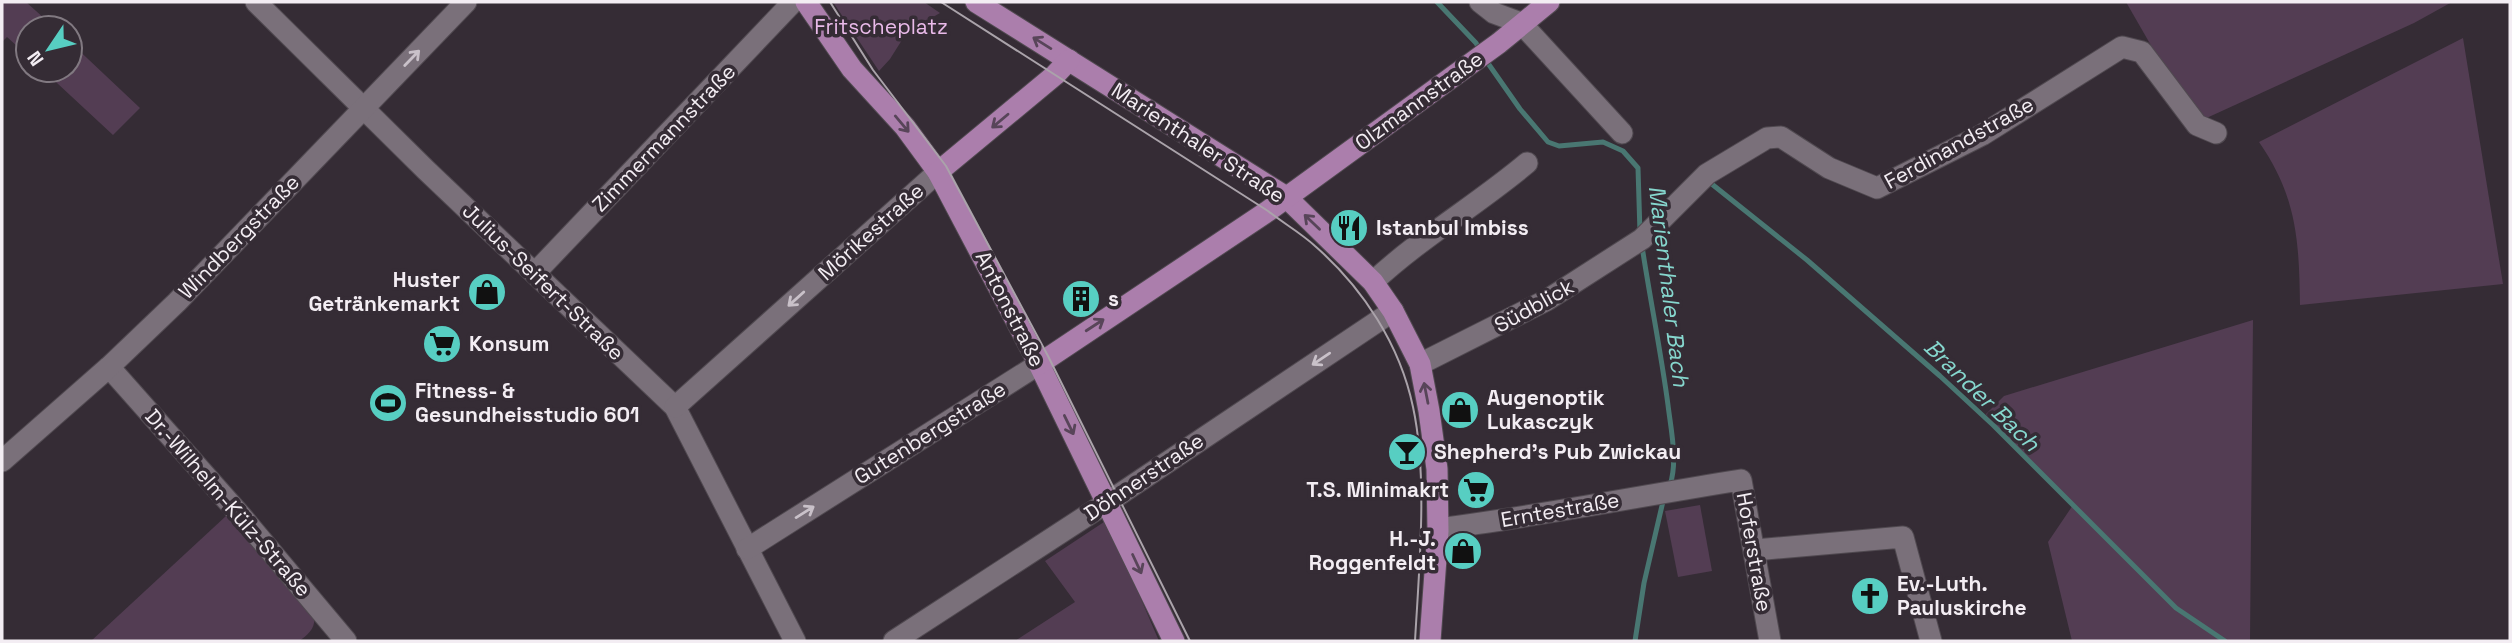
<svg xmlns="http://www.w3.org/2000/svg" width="2512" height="643" font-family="'Space Grotesk',sans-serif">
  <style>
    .green { fill: #533d53 }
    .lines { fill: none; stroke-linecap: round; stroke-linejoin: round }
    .stream { stroke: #497772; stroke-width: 5 }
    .minor-casing { stroke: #504950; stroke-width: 23 }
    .major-casing { stroke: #504950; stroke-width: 23 }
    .minor { stroke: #7a707a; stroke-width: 21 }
    .major { stroke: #ab7eac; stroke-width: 21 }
    .tram { stroke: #aaa3aa; stroke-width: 2 }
    .oneway { stroke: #584559 }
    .oneway2 { stroke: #c9c1c9 }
    .labels { text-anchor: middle; stroke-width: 7; stroke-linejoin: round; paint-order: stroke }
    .park-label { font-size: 21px; fill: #e9bae9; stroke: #352c35 }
    .street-label { font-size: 21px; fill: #f3edf3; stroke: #352c35 }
    .poi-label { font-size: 21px; font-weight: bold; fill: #f3edf3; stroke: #352c35; text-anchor: start }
    .water-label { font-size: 23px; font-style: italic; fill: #86d7ce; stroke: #352c35 }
  </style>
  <rect width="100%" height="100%" fill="#352c35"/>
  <g class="green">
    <path d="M2 2H26L55 28H28V56L7 37 2 42Z"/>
    <path d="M833 2H924L940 13 907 32 890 59 879 71Z"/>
    <path d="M2126 2H2452L2414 23 2200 121 2168 75Z"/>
    <path d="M2463 38 2503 284 2300 305C2299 240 2297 197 2259 142Z"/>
    <path d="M70 42 140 108 113 135 43 70H70Z"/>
    <path d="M2253 320 2250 641H2072L2048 542 2073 505 1993 425 1986 414 2004 396Z"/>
    <path d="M1700 505 1712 571 1678 577 1665 511Z"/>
    <path d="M226 516 314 615C316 628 309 634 299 641H91Z"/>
    <path d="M1107 520 1159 641H1015L1075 602 1045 561Z"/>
  </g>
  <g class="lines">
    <g class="stream">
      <path d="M1437 2 1476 43 1480 50"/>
      <path d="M1485 59 1520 109 1548 142 1559 146 1603 142 1623 151 1638 168 1640 233"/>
      <path d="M1708 181 1807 260 1940 376 1993 425 2176 608 2225 641"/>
      <path d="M1642 246C1650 299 1661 352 1668 405 1671 430 1678 461 1670 485"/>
      <path d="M1635 641 1644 583 1664 497"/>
    </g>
    <defs>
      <g id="minor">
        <path d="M256 2 426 170 675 407 795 641"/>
        <path d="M1480 2 1494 13 1521 23 1622 133"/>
        <path d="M535 273 793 2"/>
        <path d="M1373 282C1420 238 1477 205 1527 163"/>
        <path d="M1420 364 1547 300 1642 239 1707 174 1767 138 1781 137 1829 168 1877 188 1982 135 2122 47 2142 52 2197 125 2216 133"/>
        <path d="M109 367 242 517 346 641"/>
        <path d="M675 407 938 172"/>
        <path d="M2 461 109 367 177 302 466 2"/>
        <path d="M1438 529C1539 516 1640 496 1741 480L1770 641"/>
        <path d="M747 549 1039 364"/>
        <path d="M1755 550 1903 537 1931 641"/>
        <path d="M894 641 1117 496 1393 311"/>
      </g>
      <g id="major">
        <path d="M806 2 852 69 905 127 938 172 1039 364 1174 641"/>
        <path d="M976 2 1286 197 1373 282 1393 311 1420 364 1429 411 1437 469 1438 531 1430 641"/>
        <path d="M938 172 1055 75 1069 60"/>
        <path d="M1039 364 1268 211 1499 43 1549 2"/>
      </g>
    </defs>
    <use href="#minor" class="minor-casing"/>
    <use href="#major" class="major-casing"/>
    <use href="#minor" class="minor"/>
    <use href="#major" class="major"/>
    <g class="tram">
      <path d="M830 2 873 70 946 166 1048 356 1190 641"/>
      <path d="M941 2 1268 211C1283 223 1301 233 1315 246 1363 288 1400 345 1413 407 1428 476 1419 570 1415 641"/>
    </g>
  </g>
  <defs><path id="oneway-shaft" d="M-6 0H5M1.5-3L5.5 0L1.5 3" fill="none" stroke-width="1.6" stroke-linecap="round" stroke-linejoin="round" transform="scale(1.75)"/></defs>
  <g class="oneway">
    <use href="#oneway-shaft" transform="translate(1042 43) rotate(-148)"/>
    <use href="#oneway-shaft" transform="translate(1000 121) rotate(140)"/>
    <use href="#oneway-shaft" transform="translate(902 124) rotate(50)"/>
    <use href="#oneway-shaft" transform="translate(1312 222) rotate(-136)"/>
    <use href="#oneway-shaft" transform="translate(1095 325) rotate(-33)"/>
    <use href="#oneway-shaft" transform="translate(1426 393) rotate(-101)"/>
    <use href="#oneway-shaft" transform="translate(1069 425) rotate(64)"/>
    <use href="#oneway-shaft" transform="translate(1137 564) rotate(65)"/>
  </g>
  <g class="oneway2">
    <use href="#oneway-shaft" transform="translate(412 58) rotate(-46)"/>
    <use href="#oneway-shaft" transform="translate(796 299) rotate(138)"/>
    <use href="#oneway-shaft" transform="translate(1321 359) rotate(146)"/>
    <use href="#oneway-shaft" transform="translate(805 512) rotate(-32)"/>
  </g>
  <defs>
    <symbol id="restaurant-disc" viewBox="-11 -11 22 22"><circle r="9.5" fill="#57cec2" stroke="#352c35"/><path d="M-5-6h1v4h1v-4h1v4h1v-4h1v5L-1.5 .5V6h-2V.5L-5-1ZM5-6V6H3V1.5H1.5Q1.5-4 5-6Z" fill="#111"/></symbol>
    <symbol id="shop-disc" viewBox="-11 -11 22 22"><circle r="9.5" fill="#57cec2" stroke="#352c35"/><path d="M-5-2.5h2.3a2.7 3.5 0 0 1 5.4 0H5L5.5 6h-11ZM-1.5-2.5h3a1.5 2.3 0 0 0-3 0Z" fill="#111"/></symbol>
    <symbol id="building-disc" viewBox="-11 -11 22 22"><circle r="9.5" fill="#57cec2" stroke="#352c35"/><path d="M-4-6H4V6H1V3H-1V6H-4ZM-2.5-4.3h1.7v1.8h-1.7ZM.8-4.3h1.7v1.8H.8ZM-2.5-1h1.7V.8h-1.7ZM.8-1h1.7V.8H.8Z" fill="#111"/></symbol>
    <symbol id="supermarket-disc" viewBox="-11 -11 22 22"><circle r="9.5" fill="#57cec2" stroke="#352c35"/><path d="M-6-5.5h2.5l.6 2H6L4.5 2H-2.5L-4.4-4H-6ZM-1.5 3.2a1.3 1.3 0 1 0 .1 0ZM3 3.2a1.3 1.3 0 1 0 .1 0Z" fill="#111"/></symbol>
    <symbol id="stadium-disc" viewBox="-11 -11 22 22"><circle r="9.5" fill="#57cec2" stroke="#352c35"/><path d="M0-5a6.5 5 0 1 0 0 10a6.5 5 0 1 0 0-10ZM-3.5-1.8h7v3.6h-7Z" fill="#111"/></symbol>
    <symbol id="bar-disc" viewBox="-11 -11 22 22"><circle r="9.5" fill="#57cec2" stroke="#352c35"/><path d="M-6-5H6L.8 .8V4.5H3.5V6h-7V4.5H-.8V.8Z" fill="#111"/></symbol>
    <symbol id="church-disc" viewBox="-11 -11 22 22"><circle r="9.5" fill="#57cec2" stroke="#352c35"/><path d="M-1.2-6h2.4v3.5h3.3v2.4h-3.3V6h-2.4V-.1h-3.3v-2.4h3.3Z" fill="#111"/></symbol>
  </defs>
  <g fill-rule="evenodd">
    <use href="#restaurant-disc" x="1327" y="206" width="44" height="44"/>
    <use href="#shop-disc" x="465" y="270" width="44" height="44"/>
    <use href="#building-disc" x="1059" y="277" width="44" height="44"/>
    <use href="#supermarket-disc" x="420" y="322" width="44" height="44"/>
    <use href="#stadium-disc" x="366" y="381" width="44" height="44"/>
    <use href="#shop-disc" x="1438" y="388" width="44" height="44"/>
    <use href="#bar-disc" x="1385" y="430" width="44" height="44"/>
    <use href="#supermarket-disc" x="1454" y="468" width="44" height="44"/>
    <use href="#shop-disc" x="1441" y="529" width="44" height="44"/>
    <use href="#church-disc" x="1848" y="574" width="44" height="44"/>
  </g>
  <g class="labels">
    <g class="park-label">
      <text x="881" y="34">Fritscheplatz</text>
    </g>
    <g class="street-label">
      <text transform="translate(1419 101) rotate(-36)" y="7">Olzmannstraße</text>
      <text transform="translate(664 138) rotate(-46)" y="7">Zimmermannstraße</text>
      <text transform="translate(1198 143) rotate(33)" y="7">Marienthaler Straße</text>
      <text transform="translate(1959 143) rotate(-29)" y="7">Ferdinandstraße</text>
      <text transform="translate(871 232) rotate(-42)" y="7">Mörikestraße</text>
      <text transform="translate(239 237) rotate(-46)" y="7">Windbergstraße</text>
      <text transform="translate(543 282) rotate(44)" y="7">Julius-Seifert-Straße</text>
      <text transform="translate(1534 306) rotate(-29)" y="7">Südblick</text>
      <text transform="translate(1010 309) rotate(63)" y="7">Antonstraße</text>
      <text transform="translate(930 433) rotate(-32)" y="7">Gutenbergstraße</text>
      <text transform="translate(1144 477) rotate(-34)" y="7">Döhnerstraße</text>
      <text transform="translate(228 503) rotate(49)" y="7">Dr.-Wilhelm-Külz-Straße</text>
      <text transform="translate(1560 510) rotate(-10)" y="7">Erntestraße</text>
      <text transform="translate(1754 552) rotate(80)" y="7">Hoferstraße</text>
    </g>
    <g class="poi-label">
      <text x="1376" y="235">Istanbul Imbiss</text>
      <text x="460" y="287" text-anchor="end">Huster<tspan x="460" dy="24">Getränkemarkt</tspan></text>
      <text x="1108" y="306">s</text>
      <text x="469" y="351">Konsum</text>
      <text x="415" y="398">Fitness- &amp;<tspan x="415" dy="24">Gesundheisstudio 601</tspan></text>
      <text x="1487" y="405">Augenoptik<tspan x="1487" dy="24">Lukasczyk</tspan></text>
      <text x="1434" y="459">Shepherd's Pub Zwickau</text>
      <text x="1449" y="497" text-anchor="end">T.S. Minimakrt</text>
      <text x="1436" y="546" text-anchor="end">H.-J.<tspan x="1436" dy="24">Roggenfeldt</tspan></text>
      <text x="1897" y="591">Ev.-Luth.<tspan x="1897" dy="24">Pauluskirche</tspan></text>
    </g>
    <g class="water-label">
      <text transform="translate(1669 286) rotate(83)" y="8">Marienthaler Bach</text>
      <text transform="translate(1982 395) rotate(44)" y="8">Brander Bach</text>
    </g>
  </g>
  <rect width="2512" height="643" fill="none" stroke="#f3edf3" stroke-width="7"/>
  <g transform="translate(49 49) rotate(235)"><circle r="33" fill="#352c35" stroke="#817981" stroke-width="2"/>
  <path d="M0-5L12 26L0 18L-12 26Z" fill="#57cec2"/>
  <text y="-10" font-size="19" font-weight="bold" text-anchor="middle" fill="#f3edf3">N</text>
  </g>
</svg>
